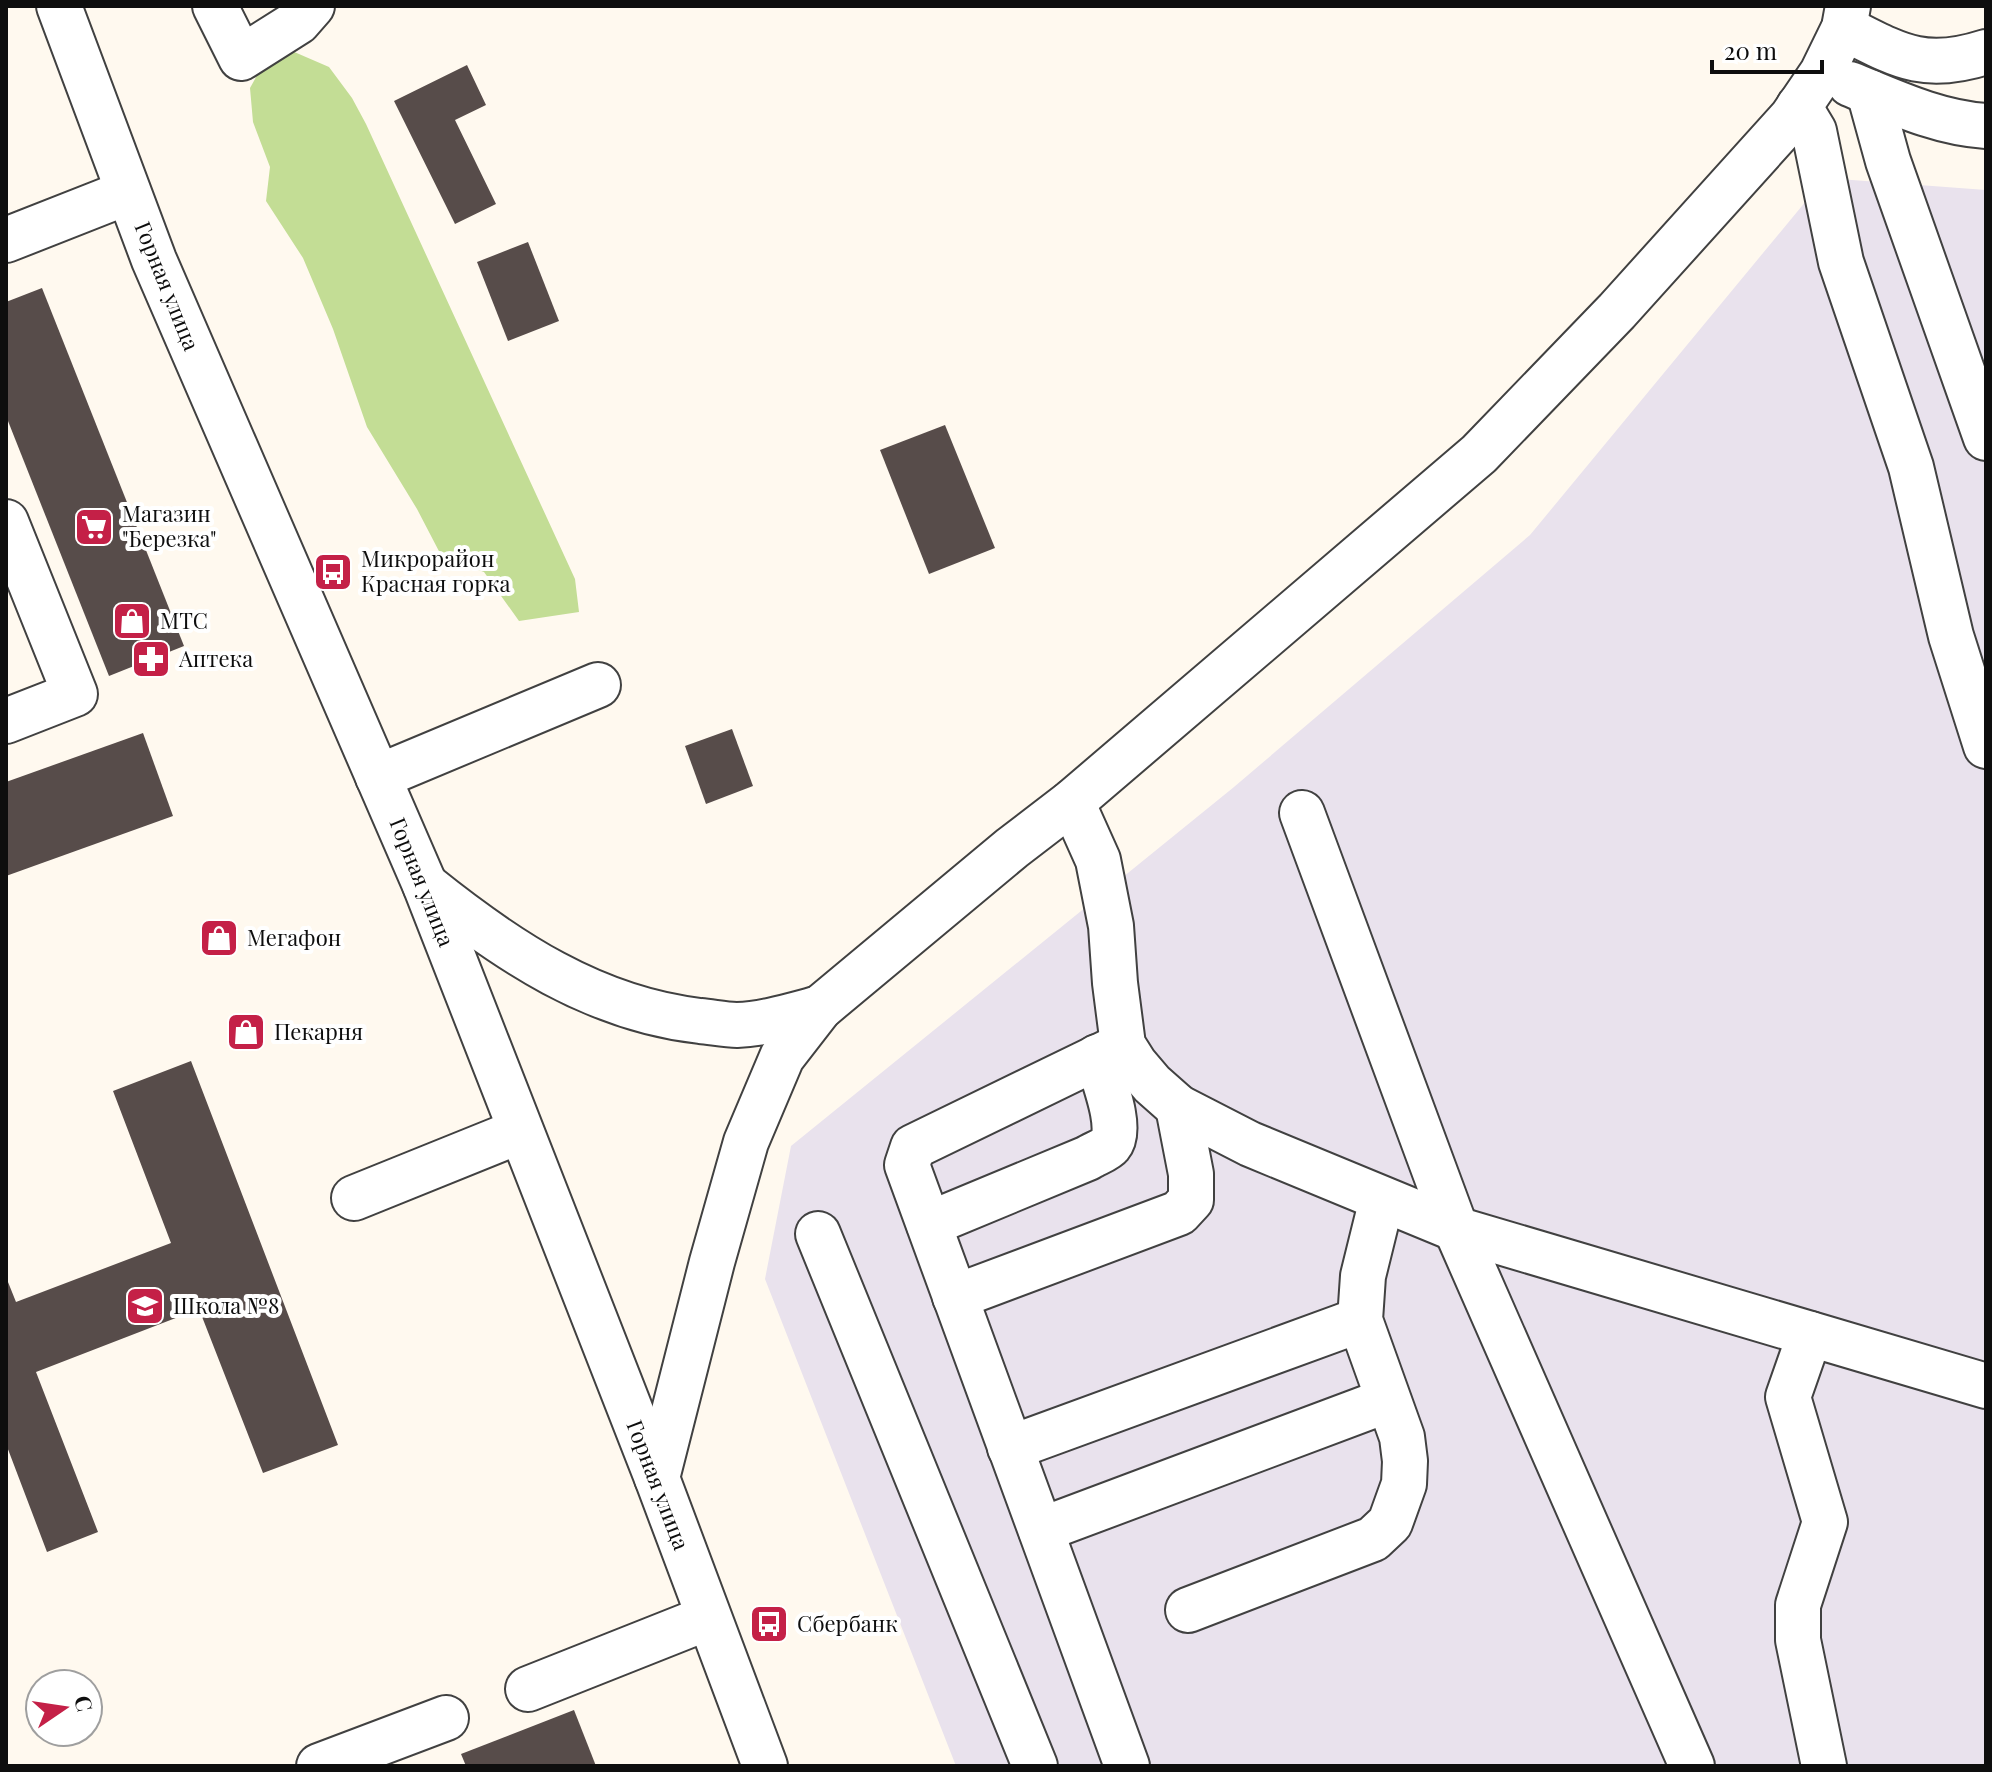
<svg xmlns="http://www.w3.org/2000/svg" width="1992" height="1772" font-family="'Playfair Display',serif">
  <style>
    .industrial { fill: #e9e2ed }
    .forest { fill: #c3dd95 }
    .building { fill: #574c4a }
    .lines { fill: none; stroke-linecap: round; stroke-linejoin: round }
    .minor-casing { stroke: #414141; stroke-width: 48 }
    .minor { stroke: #fff; stroke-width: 44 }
    .labels { text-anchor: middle; stroke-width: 8; stroke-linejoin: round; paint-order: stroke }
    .street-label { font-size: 22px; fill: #0e0e0e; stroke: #fff }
    .poi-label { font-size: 22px; fill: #0e0e0e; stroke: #fff; text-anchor: start }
  </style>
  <rect width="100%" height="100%" fill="#fff9ef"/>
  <path class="industrial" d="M1825 178 1986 190V1766H956L765 1279 791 1146 1234 787 1530 535Z"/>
  <path class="forest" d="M292 51 329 67 352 98 366 124 575 579 579 612 519 621 484 572 442 557 417 509 367 427 333 329 303 258 266 201 270 167 253 122 250 88 265 61Z"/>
  <g class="building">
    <path d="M467 65 486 105 455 120 496 204 455 224 394 101Z"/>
    <path d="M528 242 559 321 508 341 477 262Z"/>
    <path d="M42 288 184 646 109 676 6 416V302Z"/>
    <path d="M945 425 995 548 929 574 880 450Z"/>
    <path d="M732 729 753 786 706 804 685 746Z"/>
    <path d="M143 733 173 816 6 876V782Z"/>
    <path d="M191 1061 338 1445 263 1473 199 1309 36 1372 98 1532 47 1552 6 1444V1277L16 1302 171 1243 113 1091Z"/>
    <path d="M574 1710 596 1766H466L461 1754Z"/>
  </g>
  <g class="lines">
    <defs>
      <g id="minor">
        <path d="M59 6 154 260 425 885 657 1478 765 1766"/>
        <path d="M215 6 241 58 298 22 312 6"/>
        <path d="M1844 28C1899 56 1924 72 1986 52"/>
        <path d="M1850 84C1894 102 1938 123 1986 126"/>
        <path d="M1869 92 1888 161 1986 438"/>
        <path d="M1799 106 1814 131 1841 262 1911 467 1951 636 1986 746"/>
        <path d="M6 240 128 192"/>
        <path d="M6 522 75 694 6 721"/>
        <path d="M378 777 598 685"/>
        <path d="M1072 802 1098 860 1111 926 1115 983 1123 1045 1135 1064 1152 1084 1178 1107 1250 1144 1456 1229 1986 1386"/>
        <path d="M1302 813 1456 1229 1692 1766"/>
        <path d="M425 885C507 951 594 1009 700 1021 712 1022 725 1025 737 1025 765 1024 793 1015 820 1008"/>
        <path d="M1123 1045 913 1147 907 1165 1127 1766"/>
        <path d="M354 1198 520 1131"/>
        <path d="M929 1224 1088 1158C1094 1154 1106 1150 1110 1145 1124 1129 1102 1076 1097 1057"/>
        <path d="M818 1234 1035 1766"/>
        <path d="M955 1297 1179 1213 1191 1200V1174L1178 1107"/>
        <path d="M1810 1334 1788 1397 1825 1522 1798 1605V1640L1824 1766"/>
        <path d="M1010 1448 1360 1320"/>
        <path d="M657 1478 712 1262 746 1142 782 1057 820 1008 1012 848 1072 802 1479 454 1617 311 1792 117 1822 73 1844 28 1848 6"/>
        <path d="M1041 1530 1388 1400"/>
        <path d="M1188 1610 1373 1539 1390 1523 1404 1484 1405 1461 1402 1437 1360 1320 1363 1276 1382 1199"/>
        <path d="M528 1689 707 1618"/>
        <path d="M319 1766 446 1718"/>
      </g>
    </defs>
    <use href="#minor" class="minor-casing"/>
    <use href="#minor" class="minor"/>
  </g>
  <defs>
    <symbol id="supermarket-square" viewBox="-11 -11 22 22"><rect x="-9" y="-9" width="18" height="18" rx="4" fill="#c42047" stroke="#fff"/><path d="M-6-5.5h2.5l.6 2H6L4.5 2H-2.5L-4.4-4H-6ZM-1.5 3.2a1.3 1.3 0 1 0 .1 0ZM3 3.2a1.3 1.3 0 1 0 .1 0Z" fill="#fff"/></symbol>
    <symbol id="bus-square" viewBox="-11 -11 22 22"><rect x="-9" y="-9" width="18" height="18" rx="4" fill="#c42047" stroke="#fff"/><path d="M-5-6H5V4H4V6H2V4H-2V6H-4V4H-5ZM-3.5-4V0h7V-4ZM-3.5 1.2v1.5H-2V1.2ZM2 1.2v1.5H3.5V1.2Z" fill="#fff"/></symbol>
    <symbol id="shop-square" viewBox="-11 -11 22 22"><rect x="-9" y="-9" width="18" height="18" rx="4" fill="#c42047" stroke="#fff"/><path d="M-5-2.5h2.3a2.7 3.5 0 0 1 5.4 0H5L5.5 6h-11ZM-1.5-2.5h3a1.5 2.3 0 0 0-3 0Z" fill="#fff"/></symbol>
    <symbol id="pharmacy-square" viewBox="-11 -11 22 22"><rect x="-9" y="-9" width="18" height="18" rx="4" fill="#c42047" stroke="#fff"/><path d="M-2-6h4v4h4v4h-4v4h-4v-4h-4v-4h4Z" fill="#fff"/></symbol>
    <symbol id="school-square" viewBox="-11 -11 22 22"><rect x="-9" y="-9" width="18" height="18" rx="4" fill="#c42047" stroke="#fff"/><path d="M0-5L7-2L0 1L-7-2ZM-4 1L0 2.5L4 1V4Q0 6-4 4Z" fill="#fff"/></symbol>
  </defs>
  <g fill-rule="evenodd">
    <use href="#supermarket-square" x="72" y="505" width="44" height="44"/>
    <use href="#bus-square" x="311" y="550" width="44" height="44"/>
    <use href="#shop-square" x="110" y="599" width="44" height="44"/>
    <use href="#pharmacy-square" x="129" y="637" width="44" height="44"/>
    <use href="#shop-square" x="197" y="916" width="44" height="44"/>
    <use href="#shop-square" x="224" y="1010" width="44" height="44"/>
    <use href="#school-square" x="123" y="1284" width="44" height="44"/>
    <use href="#bus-square" x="747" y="1602" width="44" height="44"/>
  </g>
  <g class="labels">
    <g class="street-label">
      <text transform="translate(167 286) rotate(68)" y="8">Горная улица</text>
      <text transform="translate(422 882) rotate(68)" y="8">Горная улица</text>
      <text transform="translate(658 1485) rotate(69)" y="8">Горная улица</text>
    </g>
    <g class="poi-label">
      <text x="122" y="522">Магазин<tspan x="122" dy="25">"Березка"</tspan></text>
      <text x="361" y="567">Микрорайон<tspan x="361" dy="25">Красная горка</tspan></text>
      <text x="160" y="629">МТС</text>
      <text x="179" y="667">Аптека</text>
      <text x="247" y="946">Мегафон</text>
      <text x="274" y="1040">Пекарня</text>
      <text x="173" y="1314">Школа №8</text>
      <text x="797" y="1632">Сбербанк</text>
    </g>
  </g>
  <rect width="1992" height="1772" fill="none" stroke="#0e0e0e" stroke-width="16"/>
  <g transform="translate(64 1708) rotate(77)"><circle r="38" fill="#ffffff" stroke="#9f9f9f" stroke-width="2"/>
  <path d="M0-6L14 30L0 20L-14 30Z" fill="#c42047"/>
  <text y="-12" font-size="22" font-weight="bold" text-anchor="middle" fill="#0e0e0e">С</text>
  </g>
  <path d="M1712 60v12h110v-12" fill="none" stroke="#0e0e0e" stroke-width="4"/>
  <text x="1724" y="60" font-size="24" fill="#0e0e0e" stroke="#ffffff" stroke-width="6" paint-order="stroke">20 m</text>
</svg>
